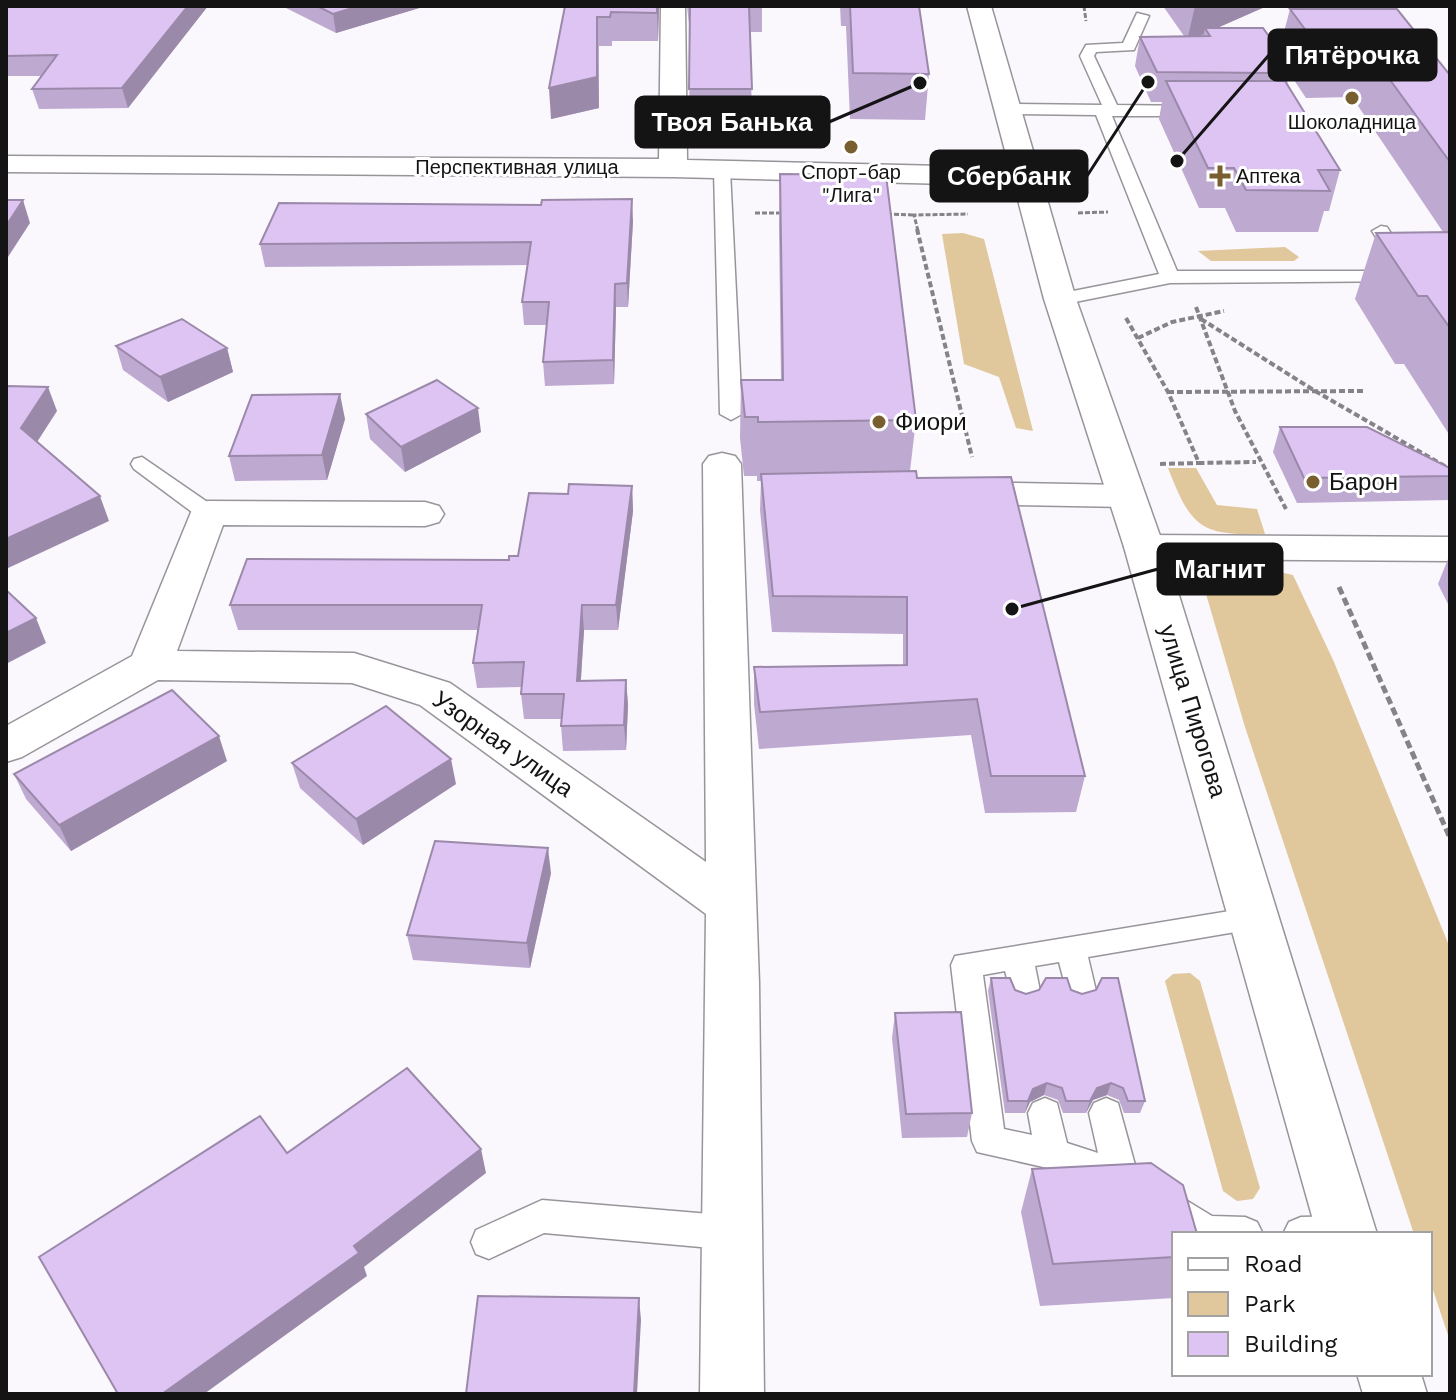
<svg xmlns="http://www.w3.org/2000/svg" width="1456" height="1400" font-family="'Work Sans',sans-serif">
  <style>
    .green { fill: #e0c79c }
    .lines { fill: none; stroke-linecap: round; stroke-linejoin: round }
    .service-casing { stroke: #98959a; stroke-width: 3 }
    .minor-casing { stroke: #98959a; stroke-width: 3 }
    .secondary-casing { stroke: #98959a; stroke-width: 3 }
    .path-far2 { stroke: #858387; stroke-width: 3; stroke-dasharray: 5 2; stroke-linecap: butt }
    .path-far1 { stroke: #858387; stroke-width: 4; stroke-dasharray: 6 3; stroke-linecap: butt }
    .path { stroke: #858387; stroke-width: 5; stroke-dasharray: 8 4; stroke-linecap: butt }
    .service { fill: #fff; fill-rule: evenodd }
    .minor { fill: #fff; fill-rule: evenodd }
    .secondary { fill: #fff; fill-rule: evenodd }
    .wall { fill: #bea9d1 }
    .shaded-wall { fill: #9b89aa }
    .building { fill: #ddc4f3; stroke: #9b89aa; stroke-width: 2 }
    .poi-dot { fill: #795f30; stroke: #fff; stroke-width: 3 }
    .labels { text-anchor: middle; stroke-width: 6; stroke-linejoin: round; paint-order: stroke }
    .far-poi-label { font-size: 20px; fill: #151415; stroke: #fff }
    .far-street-label { font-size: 20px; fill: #151415; stroke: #fff }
    .poi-label { font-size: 24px; fill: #151415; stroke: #fff; text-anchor: start }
    .street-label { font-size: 24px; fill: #151415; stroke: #fff }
    .leader { fill: none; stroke: #151415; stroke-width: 3 }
    .callout-dot { fill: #151415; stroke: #fff; stroke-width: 3 }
    .callout { fill: #151415; stroke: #151415; stroke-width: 3 }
    .callout-label { font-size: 26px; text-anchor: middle; font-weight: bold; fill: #fff }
  </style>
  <rect width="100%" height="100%" fill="#faf7fd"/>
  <g class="green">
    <path d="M963 233 984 239 1033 431 1016 428 999 377 964 364 942 234Z"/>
    <path d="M1285 247 1299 257 1294 261H1211L1198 251Z"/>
    <path d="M1168 468H1196L1217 505 1257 509 1265 534C1200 536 1191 527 1168 468Z"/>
    <path d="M1220 568 1265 569 1293 575 1334 662 1450 948V1341L1430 1281V1234H1414L1245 727 1201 577Z"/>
    <path d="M1190 973 1200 981 1260 1188 1253 1199 1237 1201 1223 1191 1165 981 1173 974Z"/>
  </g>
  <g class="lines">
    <defs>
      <g id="service">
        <path d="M1137 13 1149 16 1134 50 1096 52 1094 56 1117 105 1193 106 1201 111 1193 116H1112L1177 271H1397L1372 231 1381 226 1387 227 1419 277 1417 281 1170 283 1060 305 1053 303V295L1159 274 1096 115 1009 114 1001 109 1009 104 1102 105 1080 56 1086 45 1123 43Z"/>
        <path d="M722 165 730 170 742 414 731 420 720 414 714 170Z"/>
        <path d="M142 457 216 508 219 513 216 518H200L134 469 131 464 134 459Z"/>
        <path d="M1254 907 1265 911 1269 919 1265 927 1088 957 1096 991 1091 1000 1080 1004 1069 1000 1059 962 1035 966 1040 991 1035 1000 1024 1004 1013 1000 1005 971 983 975 1004 1129 1032 1135 1028 1113 1033 1103 1045 1098 1057 1103 1067 1143 1098 1153 1089 1113 1094 1103 1106 1098 1118 1103 1135 1165 1144 1178 1139 1189 1127 1194 1052 1169 977 1152 972 1141 951 965 955 956Z"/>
        <path d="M1166 1188 1212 1216 1245 1217 1257 1222 1263 1234C1224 1234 1168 1246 1149 1204L1154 1193Z"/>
        <path d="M542 1200 734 1216 746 1221 752 1233 746 1245 734 1250 544 1233 489 1259 476 1254 471 1242 476 1230Z"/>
        <path d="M1347 1216 1359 1221 1364 1234H1283L1289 1222 1301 1217Z"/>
      </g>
      <g id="minor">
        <path d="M661 6H685L687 160 1027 168 1037 171 1041 177 1037 183 1027 186 673 177 6 172V156L659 159Z"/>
        <path d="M722 453 735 456 741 464 759 983 764 1394H700L706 914 420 705 352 683 158 680 22 757 6 762V726L132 656 194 505 208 501 425 502 439 506 444 514 439 522 425 526 223 525 177 651 354 653 450 683 706 862 703 464 709 456Z"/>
        <path d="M956 482 1126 485 1139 488 1145 496 1139 504 1126 507 956 504 943 501 937 493 943 485Z"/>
        <path d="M1144 535 1450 537V561L1144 559 1130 556 1124 547 1130 538Z"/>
      </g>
      <g id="secondary">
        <path d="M967 6H991L1076 299 1164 547 1377 1234H1317L1124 547 1044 299Z"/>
        <path d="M1357 1374H1421L1427 1394H1363Z"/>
      </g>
    </defs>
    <use href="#service" class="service-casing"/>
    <use href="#minor" class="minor-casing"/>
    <use href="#secondary" class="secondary-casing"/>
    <g class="path-far2">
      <path d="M1084 6 1086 21"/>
      <path d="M755 213H785"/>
      <path d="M1078 213 1108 212"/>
      <path d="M887 214 914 215"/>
      <path d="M918 231 914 215 968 214"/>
    </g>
    <g class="path-far1">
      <path d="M917 229 972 457"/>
      <path d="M1196 307 1235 411 1286 509"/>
      <path d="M1126 318 1168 392 1199 463 1256 462"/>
      <path d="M1201 319 1315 391 1450 469"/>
      <path d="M1138 338 1172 322 1224 311"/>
      <path d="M1168 392 1363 391"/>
      <path d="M1160 464 1199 463"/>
    </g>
    <path class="path" d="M1339 587 1450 838"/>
    <use href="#service" class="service"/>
    <use href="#minor" class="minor"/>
    <use href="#secondary" class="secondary"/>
  </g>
  <g class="wall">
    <path d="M6 6H208L128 108 39 109 32 89 42 76H6Z"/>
    <path d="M282 6H426L336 33Z"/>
    <path d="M565 6H659L658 41H612V46H599V108L551 119Z"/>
    <path d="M687 6H762V32H750L752 119H689L690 33Z"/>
    <path d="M840 6H919L929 74 925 120 850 119 846 26H841Z"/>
    <path d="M1163 6H1267L1217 28 1279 51 1290 9 1450 75V436L1404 364H1395L1355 299 1376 233 1443 232 1352 97 1306 98 1290 74 1287 84 1340 170 1329 211H1324L1318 232H1236L1225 208H1199L1159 119 1162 102H1151L1135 66 1140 37 1184 36Z"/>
    <path d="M780 174 916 420 910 471 917 478 1085 776 1076 812 985 813 971 735 759 749 754 704V667L903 665V634L772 632 760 510 761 481H757V476H744L740 438 741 380H781L779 227Z"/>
    <path d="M633 221 628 307H616L614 384 545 386 543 362 546 325H524L522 302 527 265 265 267 260 244Z"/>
    <path d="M116 346 227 348 233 372 168 402 123 370Z"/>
    <path d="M366 414 481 432 405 472 370 439Z"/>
    <path d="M345 419 327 480 235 481 229 456Z"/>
    <path d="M1280 427 1450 476V500L1297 503 1273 452Z"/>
    <path d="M632 486 633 511 618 630H584L581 680H626L628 705 626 750 563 751 561 726V719H524L521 694V687L477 688 473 663 478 630H238L230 605 509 560 518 556 568 494Z"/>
    <path d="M1450 554V608L1438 584Z"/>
    <path d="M227 761 71 851 26 799 14 774Z"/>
    <path d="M292 763 456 784 363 845 300 788Z"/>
    <path d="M551 873 530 968 413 960 407 935Z"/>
    <path d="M991 978 1015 990 1026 994 1071 990 1145 1101 1140 1113H1124L1119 1100 1107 1095 1093 1100 1086 1113H1063L1058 1100 1044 1095 1030 1102 1025 1113H1005L988 991Z"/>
    <path d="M895 1013 972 1113 967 1137 902 1138 892 1038Z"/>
    <path d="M1032 1169 1174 1234V1298L1040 1306 1021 1212Z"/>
  </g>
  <g class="shaded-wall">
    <path d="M188 6H208L128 108 122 88Z"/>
    <path d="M359 6H426L336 33 333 14Z"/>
    <path d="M657 6H659L658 41 657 13Z"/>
    <path d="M1195 6H1267L1208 32 1205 28 1204 34 1187 41Z"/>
    <path d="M597 17 599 108 551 119 549 88Z"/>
    <path d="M632 199 633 221 628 307 627 283Z"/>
    <path d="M23 200 30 223 6 260V226Z"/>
    <path d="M615 284 616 307 614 384 613 360Z"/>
    <path d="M227 348 233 372 168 402 160 377Z"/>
    <path d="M48 387 57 411 30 453 21 428Z"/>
    <path d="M340 394 345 419 327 480 322 455Z"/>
    <path d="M478 408 481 432 405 472 401 447Z"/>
    <path d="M632 486 633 511 618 630 616 605Z"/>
    <path d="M100 496 109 521 6 569V539Z"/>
    <path d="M582 605 584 630 579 706 577 681Z"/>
    <path d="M36 618 46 643 6 664V633Z"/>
    <path d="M626 680 628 705 626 750 624 725Z"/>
    <path d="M219 736 227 761 71 851 59 825Z"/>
    <path d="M451 759 456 784 363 845 356 819Z"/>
    <path d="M548 848 551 873 530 968 527 943Z"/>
    <path d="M1047 1083 1044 1095 1030 1102 1025 1113 1028 1101 1033 1089Z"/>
    <path d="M1111 1083 1107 1095 1093 1100 1086 1113 1090 1101 1097 1088Z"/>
    <path d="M481 1149 486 1173 364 1267 367 1276 204 1394H162Z"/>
    <path d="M639 1298 641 1320 637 1394H634Z"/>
  </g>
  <g class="building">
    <path d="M6 6H188L122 88 32 89 57 55 6 56Z"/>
    <path d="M317 6H359L333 14Z"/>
    <path d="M565 6H657V13L611 12 610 17H597V77L549 88Z"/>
    <path d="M690 6H749L752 89H689Z"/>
    <path d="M850 6H919L929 74 853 73Z"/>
    <path d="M1290 9H1397L1450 75V162L1366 47 1319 48Z"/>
    <path d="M1205 28H1263L1291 68H1271L1274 73 1157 72 1140 37 1210 36Z"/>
    <path d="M1166 81H1285L1340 170H1318L1330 191 1246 190 1234 168H1208Z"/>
    <path d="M780 174 886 175 916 420 758 422V417H745L741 380H783Z"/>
    <path d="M632 199 627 283 615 284 613 360 543 362 549 302H522L531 242 260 244 279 203 541 205 542 200Z"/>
    <path d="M6 200H23L6 226Z"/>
    <path d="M1450 232V328L1427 296H1418L1376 233Z"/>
    <path d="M182 319 227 348 160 377 116 346Z"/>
    <path d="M437 380 478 408 401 447 366 414Z"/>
    <path d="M6 386 48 387 21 428 100 496 6 539Z"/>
    <path d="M340 394 322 455 229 456 252 395Z"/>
    <path d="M1280 427H1367L1450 468V476L1304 478Z"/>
    <path d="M916 471 917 478 1011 477 1085 776H991L977 699 760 712 754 667 907 665V597L773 596 761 474Z"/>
    <path d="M569 484 632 486 616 605H582L577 681 626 680 624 725 561 726 564 694H521L524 662 473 663 482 605H230L247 559 509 560V556H518L529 493 568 494Z"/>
    <path d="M6 590 36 618 6 633Z"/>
    <path d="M172 690 219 736 59 825 14 774Z"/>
    <path d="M386 706 451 759 356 819 292 763Z"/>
    <path d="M435 841 548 848 527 943 407 935Z"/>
    <path d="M991 978H1010L1015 990 1026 994 1039 990 1046 978H1067L1071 990 1082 994 1096 990 1102 978H1118L1145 1101H1128L1123 1088 1111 1083 1097 1088 1090 1101H1066L1062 1088 1047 1083 1033 1089 1028 1101H1008Z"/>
    <path d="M961 1012 972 1113 906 1114 895 1013Z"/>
    <path d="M407 1068 481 1149 354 1246 359 1253 162 1394H118L39 1257 260 1116 287 1153Z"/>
    <path d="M1151 1163 1183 1185 1197 1234H1174V1257L1053 1264 1032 1169Z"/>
    <path d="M478 1296 639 1298 634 1394H466Z"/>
  </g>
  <g class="poi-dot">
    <circle cx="1352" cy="98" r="8"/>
    <circle cx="851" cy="147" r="8"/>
    <path d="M1216 164h8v8h8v8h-8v8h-8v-8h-8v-8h8z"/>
    <circle cx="879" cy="422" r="8"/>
    <circle cx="1313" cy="482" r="8"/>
  </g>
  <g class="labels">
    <g class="far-poi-label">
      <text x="1352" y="129">Шоколадница</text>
      <text x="851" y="179">Спорт-бар<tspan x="851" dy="23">"Лига"</tspan></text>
      <text x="1236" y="183" text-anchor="start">Аптека</text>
    </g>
    <g class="far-street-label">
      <text x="517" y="174">Перспективная улица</text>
    </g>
    <g class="poi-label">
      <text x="895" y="430">Фиори</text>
      <text x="1329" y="490">Барон</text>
    </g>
    <g class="street-label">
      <text transform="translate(1193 711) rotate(73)" y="8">улица Пирогова</text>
      <text transform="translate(503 744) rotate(35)" y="8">Узорная улица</text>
    </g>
  </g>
  <path class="leader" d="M1177 161L1269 55M920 83L829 122M1148 82L1087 176M1012 609L1158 569"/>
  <g class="callout-dot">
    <circle cx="1177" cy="161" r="8"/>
    <circle cx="920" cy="83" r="8"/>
    <circle cx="1148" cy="82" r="8"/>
    <circle cx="1012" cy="609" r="8"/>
  </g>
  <g class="callout">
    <rect x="1269" y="30" width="167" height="50" rx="8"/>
    <rect x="636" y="97" width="193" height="50" rx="8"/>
    <rect x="931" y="151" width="156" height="50" rx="8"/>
    <rect x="1158" y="544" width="124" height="50" rx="8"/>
  </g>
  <g class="callout-label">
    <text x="1352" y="64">Пятёрочка</text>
    <text x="732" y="131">Твоя Банька</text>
    <text x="1009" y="185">Сбербанк</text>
    <text x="1220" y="578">Магнит</text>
  </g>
  <rect width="1456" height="1400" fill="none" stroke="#151415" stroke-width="16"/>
  <rect x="1172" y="1232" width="260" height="144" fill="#ffffff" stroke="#a1a1a1" stroke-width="2"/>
  <rect x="1188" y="1258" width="40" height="12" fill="#ffffff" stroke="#a1a1a1" stroke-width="2"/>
  <text x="1244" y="1272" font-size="24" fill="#151415">Road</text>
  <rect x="1188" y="1292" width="40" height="24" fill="#e0c79c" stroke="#a1a1a1" stroke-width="2"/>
  <text x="1244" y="1312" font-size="24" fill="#151415">Park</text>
  <rect x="1188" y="1332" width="40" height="24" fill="#ddc4f3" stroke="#a1a1a1" stroke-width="2"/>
  <text x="1244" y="1352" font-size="24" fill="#151415">Building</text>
</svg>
